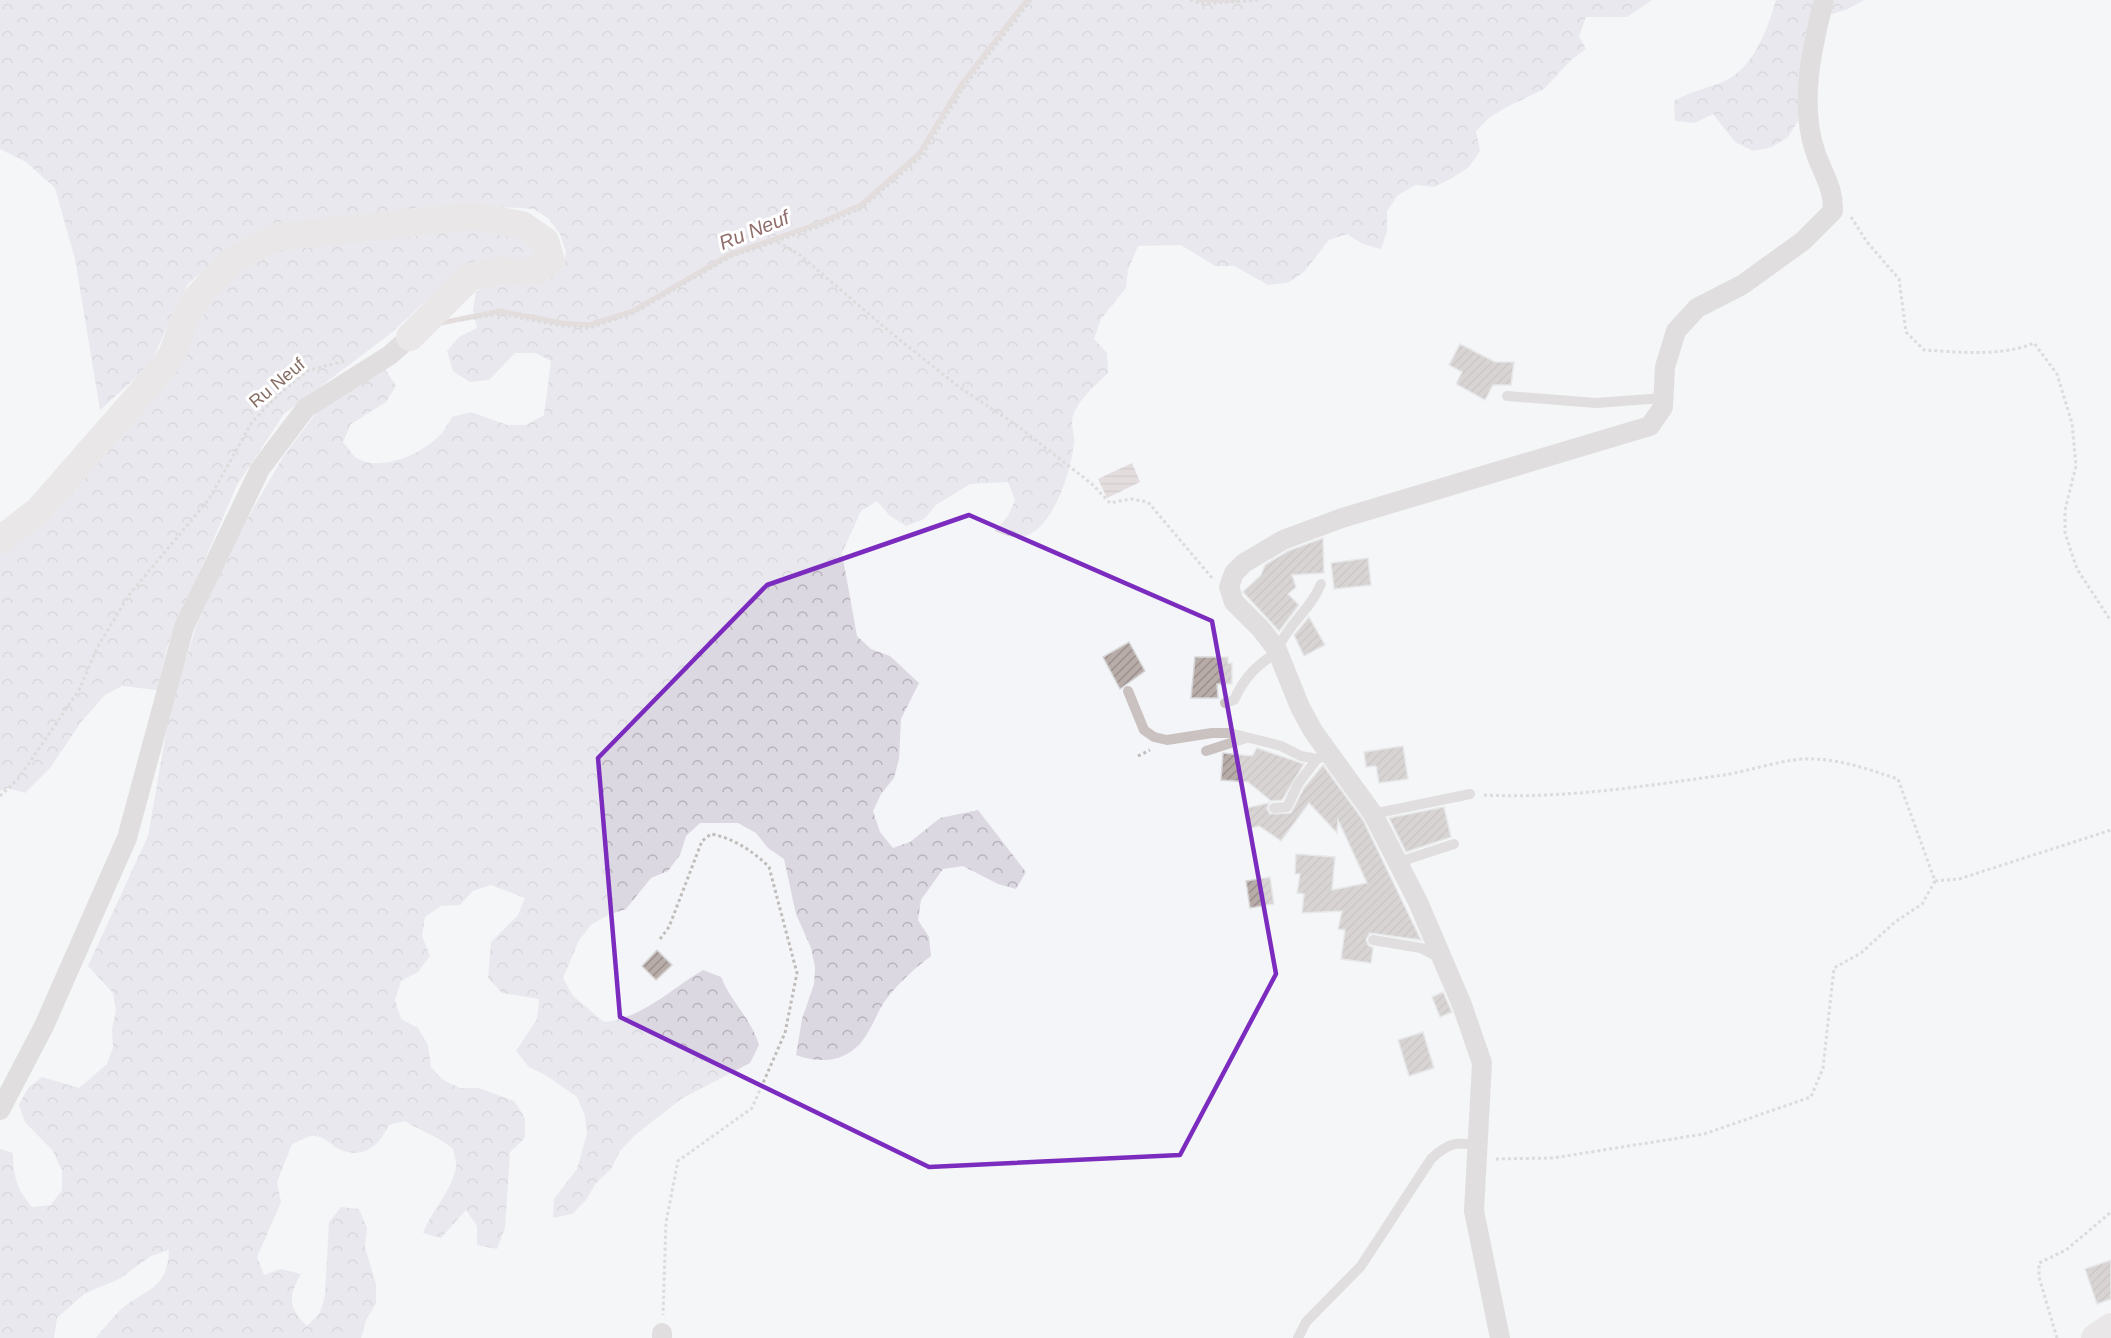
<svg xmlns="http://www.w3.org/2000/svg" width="2111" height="1338" font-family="Arial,sans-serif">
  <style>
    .forest { fill: url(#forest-crowns) }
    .water { fill: url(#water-rules) }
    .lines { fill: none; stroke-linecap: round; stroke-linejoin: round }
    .stream { stroke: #cfbfbe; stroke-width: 5 }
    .building { fill: url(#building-hatch); stroke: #d7d7d9; stroke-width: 1.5 }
    .path { stroke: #c0bcba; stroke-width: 3; stroke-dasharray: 3 3; stroke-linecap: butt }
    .lane { stroke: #c9c2c0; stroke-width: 10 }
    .street { stroke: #c9c2c0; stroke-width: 20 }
    .secondary { stroke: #ddd6d4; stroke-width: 28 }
    .marked { fill: none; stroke: #7b2cbf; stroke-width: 4.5; stroke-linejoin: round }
    .labels { text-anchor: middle; stroke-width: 6; stroke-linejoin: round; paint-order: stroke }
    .street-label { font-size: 18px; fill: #876e65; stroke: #fff }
    .water-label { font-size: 20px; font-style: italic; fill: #916e6b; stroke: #fff }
  </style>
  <defs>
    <pattern id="forest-crowns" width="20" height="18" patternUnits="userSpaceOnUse" patternTransform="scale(1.5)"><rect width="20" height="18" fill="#dcd8e2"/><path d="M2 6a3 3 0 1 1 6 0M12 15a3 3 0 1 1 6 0" fill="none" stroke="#b8b3bb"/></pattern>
    <pattern id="water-rules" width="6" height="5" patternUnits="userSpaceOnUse" patternTransform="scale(1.5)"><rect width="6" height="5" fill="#cfbfbe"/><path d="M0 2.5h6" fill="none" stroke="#ae9f9e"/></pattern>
    <pattern id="building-hatch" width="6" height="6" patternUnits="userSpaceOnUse" patternTransform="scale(1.5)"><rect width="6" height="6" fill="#b8aca9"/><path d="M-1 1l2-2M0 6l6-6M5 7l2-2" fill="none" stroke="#9b908d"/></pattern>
  </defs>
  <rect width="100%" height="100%" fill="#f4f5f8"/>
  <g class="forest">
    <path d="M0 0H1652L1627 17H1586L1579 36 1586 49 1570 61 1544 89 1509 106 1490 117 1476 131 1480 151 1469 167 1452 178 1434 187 1416 185 1398 195 1387 211V231L1381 249 1363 244 1347 234 1329 240 1304 272 1287 283 1268 285 1234 266H1215L1181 245 1138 246 1128 270 1126 288 1101 319 1094 339 1107 353 1108 373C1095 386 1079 398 1073 416 1070 424 1075 434 1074 443 1071 471 1051 542 1013 537 1007 536 1001 533 995 531L1008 516 1015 500 1008 482 970 484 936 505 924 519 906 526 890 516 877 501 861 511 842 553 857 636 871 649 890 656 919 683 901 719 899 759 894 778 881 794 873 811 880 832 893 848 910 842 940 818 978 810 1026 872 1016 889 998 884 963 866 943 869 921 900 918 920 929 937 931 956C915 968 897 984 885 1001 878 1011 874 1023 867 1034 851 1061 824 1065 796 1055L802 1019 814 984 815 967 811 948 796 914 784 859 768 848 756 833 738 823H700L686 836 680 855 668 871 651 878 626 909 608 915 591 925 579 940 563 978 573 996 604 1022C645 1017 669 990 703 970L721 977C731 1002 751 1018 759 1045L750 1063 681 1099 634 1136 620 1151 611 1169 596 1183 586 1200 572 1214 553 1218 554 1199 577 1169 587 1134 585 1116 577 1097 547 1076 529 1067 516 1051 537 1019 539 999 502 993 488 978 491 942 518 915 525 898 491 885 473 891 460 905 441 906 425 917 422 936 430 956 418 972 401 981 395 1000 401 1019 418 1028 428 1045 431 1067 443 1080 460 1088H479L514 1101 525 1118V1138L510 1152 505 1228 497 1249 477 1245V1226L466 1210 441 1238 423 1233C431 1212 451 1192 456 1168 457 1163 454 1155 453 1149 438 1136 422 1132 405 1121L389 1125C380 1143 367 1158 344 1151 332 1148 325 1134 310 1136 304 1138 298 1142 292 1144L277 1182 281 1202 257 1257 264 1275 281 1269 301 1274C288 1297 288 1308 307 1326L320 1313 325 1295 329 1222 341 1207 359 1209 367 1228 365 1247 376 1284V1303L366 1320 361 1338H96C105 1327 117 1311 129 1303 154 1287 168 1283 169 1250L151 1256 119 1279 84 1294 57 1318 54 1338H0V1149L13 1153C13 1176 17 1189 32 1207L51 1205 62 1190V1171L53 1151 25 1122 19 1105 28 1088 42 1077 79 1088 107 1064 113 1047 112 1029 116 1011 113 993 88 966 148 836 171 705 197 624 234 542 283 457 320 408 385 369 396 386 386 402 351 424 343 442C347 446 351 453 355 457 379 474 425 453 442 433 446 428 449 422 452 417L471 412 507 425H526L544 415 551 361 535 353H515L489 380 470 382 453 371 447 351 459 337 477 328 473 311 476 292 493 282 548 279 563 269 566 252 560 234 549 219 534 209 472 205 223 254 188 284 149 366 100 410 75 259 55 188 26 162 0 149Z"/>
    <path d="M1776 0H1864L1846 10 1810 20 1800 80 1798 121 1788 137 1772 147 1753 151 1735 142 1713 114 1695 123 1675 121 1674 101C1691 91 1708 88 1725 81 1754 67 1768 28 1776 0Z"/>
    <path d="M473 228 520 234 537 246 538 258 469 270 430 297 390 334 284 414 237 485 168 644 157 690 122 686 105 695 81 722 50 768 25 793 8 788 0 791V550L234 273 281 247Z"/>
  </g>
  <path class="water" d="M1132 463 1140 482 1107 498 1098 479Z"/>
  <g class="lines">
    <g class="stream">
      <path d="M1198 0H1237"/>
      <path d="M441 323 500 311 562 323 589 325 633 311 729 255 817 224 861 205 919 154 961 85 1027 0"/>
    </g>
  </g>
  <g class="building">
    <path d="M1460 344 1495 362H1514L1511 385H1493L1485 400 1456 384 1462 372 1449 365Z"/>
    <path d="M1323 538 1324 573 1292 575 1296 587 1288 594 1299 605 1279 631 1243 592 1261 575 1265 565 1288 551Z"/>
    <path d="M1368 558 1371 585 1334 589 1331 563Z"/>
    <path d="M1309 617 1325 645 1304 656 1294 635Z"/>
    <path d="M1129 642 1145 671 1120 689 1103 657Z"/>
    <path d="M1195 657H1228V663H1232V684H1217L1218 698H1191Z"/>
    <path d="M1403 746 1408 779 1379 783 1376 766 1366 767 1364 752Z"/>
    <path d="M1257 748 1304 764 1282 800 1271 801 1248 782 1221 780 1223 753 1252 756Z"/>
    <path d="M1323 765 1363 820 1421 940 1370 933 1366 939 1368 945 1373 948 1371 963 1341 959 1345 930 1338 929 1342 911 1302 913 1304 894 1297 893 1300 874H1295L1296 854 1335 857 1332 890 1367 883 1338 820 1337 833 1309 803 1281 841 1259 826 1251 828 1246 808 1269 803 1267 809 1270 814 1291 813 1304 788Z"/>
    <path d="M1444 807 1451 837 1406 852 1389 818Z"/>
    <path d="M1270 877 1274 904 1250 908 1246 881Z"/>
    <path d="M657 950 672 965 656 980 642 966Z"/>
    <path d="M1443 992 1452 1012 1440 1017 1432 997Z"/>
    <path d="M1423 1032 1434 1068 1409 1076 1398 1040Z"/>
    <path d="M2111 1260V1299L2097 1304 2085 1269Z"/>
  </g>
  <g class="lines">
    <g class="path">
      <path d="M1190 0 1202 4 1261 0"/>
      <path d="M1851 217 1867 242 1899 279 1906 332 1924 350C1960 352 2001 357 2034 343L2057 374 2072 423 2076 466 2065 510V533L2077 569 2111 621"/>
      <path d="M778 242 800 255 890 332 959 387 1015 424 1092 484 1110 503 1131 499 1148 502 1212 578"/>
      <path d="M461 320 500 314 562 326 590 328 634 313 730 257 818 227 862 208 922 156 964 87 1031 0"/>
      <path d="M1138 756 1150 750"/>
      <path d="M1484 795C1564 799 1645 786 1724 775 1750 771 1789 757 1814 759 1843 760 1870 770 1898 779L1935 881 1922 904 1895 922 1861 953 1834 968 1823 1068 1811 1097 1704 1134 1553 1158 1494 1159"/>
      <path d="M0 796 18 779 79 690 97 648 129 595 209 499 252 422 280 393 309 370 345 361"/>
      <path d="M1935 881 1959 879 2111 830"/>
      <path d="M660 939 669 927 702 841 711 834C733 838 753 851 769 867L797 973 785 1033 752 1108 678 1161 666 1222 663 1315"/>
      <path d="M2057 1338 2039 1277V1263L2066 1250 2111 1212"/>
    </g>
    <g class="lane">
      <path d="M1507 396 1596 403 1663 398"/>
      <path d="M1277 650C1288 624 1311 609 1321 584"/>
      <path d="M1128 691 1144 730 1154 737 1167 740 1212 733H1230L1281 746 1301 756 1317 759 1331 754"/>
      <path d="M1225 703 1234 700C1244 678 1257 664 1278 652"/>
      <path d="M1206 751 1246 738"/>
      <path d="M1274 808 1287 807 1298 784 1317 759"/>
      <path d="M1373 814 1470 794"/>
      <path d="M1399 862 1454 844"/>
      <path d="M1373 940 1421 948 1440 958"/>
      <path d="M1298 1338 1306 1322 1361 1266 1431 1159C1446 1145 1456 1140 1476 1146"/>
    </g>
    <g class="street">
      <path d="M0 1110 44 1026 127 838 184 627 260 469 306 408 390 355 410 337"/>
      <path d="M662 1338V1333"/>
      <path d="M1500 1338 1474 1211 1482 1063 1462 1005 1418 902 1373 814 1313 731 1300 707 1277 650 1261 629 1234 602 1229 587 1234 573 1244 563 1283 540 1342 518 1650 426 1663 407 1665 367 1676 331 1697 308 1742 285 1803 241 1833 211C1834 188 1822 172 1815 151 1799 103 1812 47 1824 0"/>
    </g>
    <g class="secondary">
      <path d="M0 540 38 511 151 382 172 355 186 317 197 298 230 262 276 237 473 216 522 225 545 241 551 261 534 272 500 271 470 277 410 337"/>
      <path d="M2095 1338 2111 1327"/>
    </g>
  </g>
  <path d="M0 0H2111V1338H0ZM969 515 1212 621 1276 974 1180 1155 929 1167 620 1017 598 758 767 585Z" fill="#f4f5f8" fill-opacity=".55" fill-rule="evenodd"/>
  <path class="marked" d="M969 515 1212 621 1276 974 1180 1155 929 1167 620 1017 598 758 767 585Z"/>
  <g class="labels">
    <g class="street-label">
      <text transform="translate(277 383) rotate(-40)" y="6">Ru Neuf</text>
    </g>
    <g class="water-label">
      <text transform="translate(754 230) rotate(-22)" y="7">Ru Neuf</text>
    </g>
  </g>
</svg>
